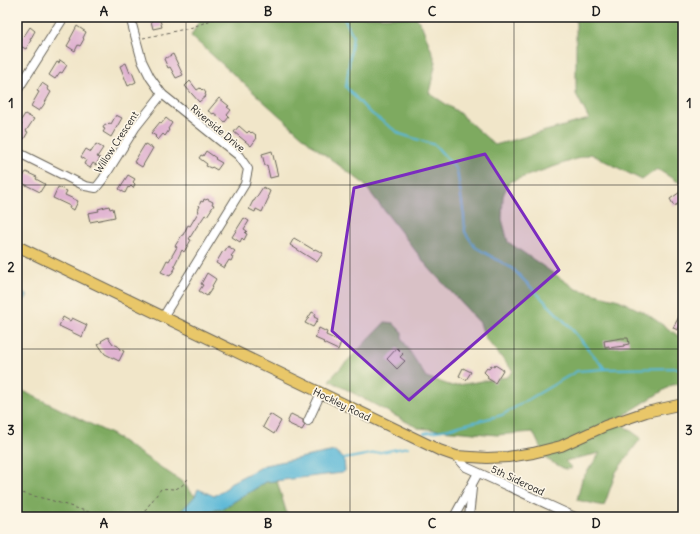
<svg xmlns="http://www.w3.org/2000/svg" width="700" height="534" font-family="Delius,sans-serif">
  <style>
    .forest { fill: #7eaa61; stroke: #4d633e }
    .water { fill: #58b7d7; stroke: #3a6a7a }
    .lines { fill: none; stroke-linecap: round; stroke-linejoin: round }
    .stream { stroke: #58b7d7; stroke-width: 2 }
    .building { fill: #e0b3d1 }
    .minor-casing { stroke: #676359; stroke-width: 10 }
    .major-casing { stroke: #676359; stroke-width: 12 }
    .path { stroke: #676359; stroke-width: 1; stroke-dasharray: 3 3; stroke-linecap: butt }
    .minor { stroke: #fff; stroke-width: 8 }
    .major { stroke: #e9c769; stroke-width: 10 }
    .marked { fill: #7b2cbf; fill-opacity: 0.2; stroke: #7b2cbf; stroke-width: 3; stroke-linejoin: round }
    .grid { fill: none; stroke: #1c1c1c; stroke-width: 1; stroke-opacity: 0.55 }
    .labels { text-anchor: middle; stroke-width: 3.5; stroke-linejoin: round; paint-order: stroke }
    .street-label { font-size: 10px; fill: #1c1c1c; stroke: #fcf5e5 }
    .neatline { fill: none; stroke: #1c1c1c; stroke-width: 1.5 }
    .grid-label { font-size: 13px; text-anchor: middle; font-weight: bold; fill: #1c1c1c }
  </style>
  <rect width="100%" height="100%" fill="#fcf5e5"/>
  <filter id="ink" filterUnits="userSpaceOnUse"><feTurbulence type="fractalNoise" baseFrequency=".025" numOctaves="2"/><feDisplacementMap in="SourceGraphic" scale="8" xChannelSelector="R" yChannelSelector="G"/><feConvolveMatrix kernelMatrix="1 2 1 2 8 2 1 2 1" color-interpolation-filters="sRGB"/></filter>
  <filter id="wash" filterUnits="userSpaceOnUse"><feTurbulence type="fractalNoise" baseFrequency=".012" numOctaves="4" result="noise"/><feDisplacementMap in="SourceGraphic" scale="16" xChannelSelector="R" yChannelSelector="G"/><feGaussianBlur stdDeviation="0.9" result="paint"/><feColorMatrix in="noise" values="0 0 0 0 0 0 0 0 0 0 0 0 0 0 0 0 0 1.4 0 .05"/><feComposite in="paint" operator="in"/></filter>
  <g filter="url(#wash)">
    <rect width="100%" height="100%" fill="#f1e6c9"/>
    <g class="forest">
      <path d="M201 17H416L422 26 436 62 429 93 458 112 495 145 589 119 576 94V17H683V185L657 169 642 180 591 154 509 182 503 196 502 219 508 242 576 289 619 300 647 314 680 337 683 336V384L672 385 626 414 622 422 624 426 641 438 616 472 604 506 577 500 582 479 600 453 565 461 572 468 565 469 546 459 533 432 497 435 418 428 329 380 385 322 393 323 402 332V339L426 377 452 386 507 377 513 371 485 338 480 323 428 267 363 183 313 146 191 36Z"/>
      <path d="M17 388 113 435 181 481 195 496 176 517H17Z"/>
      <path d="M277 481 286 511 287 517H191L199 512 222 509 266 482Z"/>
    </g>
    <g class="water">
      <path d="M17 289 28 296 17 309Z"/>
      <path d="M335 451 344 459 345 471 342 473 266 482 222 509 199 512 191 517H176L195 496 198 489 214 496 228 487 230 483 265 465Z"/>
    </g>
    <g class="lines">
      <g class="stream">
        <path d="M343 17 353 35 346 87 368 111 400 134 435 145 457 170 464 216 465 232 475 247 513 269 570 327 605 369"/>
        <path d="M424 433 443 430 502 415 577 371 605 369 683 368"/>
        <path d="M344 459 408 447"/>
      </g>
    </g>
    <g id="blocks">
      <g class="building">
        <path d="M150 17H159L162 27 153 29Z"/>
        <path d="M77 26 86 32 83 38 84 39 80 46 78 45 75 51 67 46 71 39H70Z"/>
        <path d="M30 27 35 31 30 40H31L26 49 18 45Z"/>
        <path d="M173 54 183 75 176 78 170 67 168 68 164 59Z"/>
        <path d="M60 60 67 65 62 73 60 72 55 79 49 75 57 62 59 63Z"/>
        <path d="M126 63 130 73 132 72 136 82 128 86 120 66Z"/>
        <path d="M190 81 197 90 200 88 202 90 203 89 206 93 205 94 206 96 199 102 185 86Z"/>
        <path d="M42 83 48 87 47 89 51 92 43 106 39 111 31 106 39 92 37 91Z"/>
        <path d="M219 98 229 106 227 107 231 110 227 115 229 117 225 122 214 113 213 114 208 111Z"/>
        <path d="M25 114 34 119 26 131 28 132 24 139 17 134V132L22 124 19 123Z"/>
        <path d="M116 115 122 118 111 137 103 132 105 129 103 128 105 124 107 125 109 123 111 124Z"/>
        <path d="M166 118 172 123 168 129 169 130 165 136 163 134 158 140 155 137 156 136 151 133 160 122 161 124Z"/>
        <path d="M239 126 247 133 249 131 251 133 252 132 256 135 255 136 257 138 251 146 234 132Z"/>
        <path d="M96 144 103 148 97 157 100 158 96 165 93 163 90 168 84 164 86 160 81 157 86 149 91 152Z"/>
        <path d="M145 144 153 148 142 167 134 162Z"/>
        <path d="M206 151 216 158 215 159 222 163 217 170 212 167 211 168 206 166 207 164 199 158 201 155 203 156Z"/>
        <path d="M272 151 278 176 270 178 267 165 265 166 262 154Z"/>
        <path d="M26 172 37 177 36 179 45 184 40 192 20 182Z"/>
        <path d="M128 175 135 179 133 182 135 184 133 188 131 186 129 188 128 187 125 193 119 189Z"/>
        <path d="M58 187 67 191 65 195 78 201 74 210 69 208 70 206 53 198Z"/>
        <path d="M263 187 270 191 268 196 269 197 262 212 256 209 255 212 249 209 253 201H254Z"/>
        <path d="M683 190V201L674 206 670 199Z"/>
        <path d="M204 199 206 200 207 199 213 202 212 204 214 205 207 216 205 215 199 224V223L189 239 191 240 184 252 182 250 174 266 176 267 170 276 161 272 167 260 169 261 177 247 175 246 182 235H183L188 225 190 226 199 211 198 210 200 206H199L201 201 203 202Z"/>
        <path d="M109 206 110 209 113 208 115 217 90 222 88 213 99 211 98 209Z"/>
        <path d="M244 218 249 221 244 229 247 231 245 233 247 234 244 240 242 238 240 242 232 237Z"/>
        <path d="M294 238 314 250 315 249 323 253 317 262 290 245Z"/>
        <path d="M228 246 235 251 231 256 233 257 231 261 229 260 224 268 216 263 223 251 224 252Z"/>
        <path d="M207 273 216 279 212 286 213 287 207 296 199 291 203 285 201 284Z"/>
        <path d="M683 309V324L681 323 678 330 673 328Z"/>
        <path d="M312 312 316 314 314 317 318 319 313 327 305 323Z"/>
        <path d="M63 317 70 321 72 318 87 325 82 337 59 326Z"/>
        <path d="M319 328 327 332 326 335 341 342 338 350 323 343 324 342 315 338Z"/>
        <path d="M108 337 113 344 118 346 120 350 124 351 119 361 105 354 98 344 102 342 101 341Z"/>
        <path d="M622 338H628L629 344 624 345V346L609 348V346L605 347 604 341Z"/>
        <path d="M397 348 403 354 400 357 405 361 397 369 387 359Z"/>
        <path d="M491 365 494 367 495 365 503 370 495 383 487 378 488 376 484 372 487 368 489 369Z"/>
        <path d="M463 368 471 372 466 380 459 376Z"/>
        <path d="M270 414 281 421 274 434 263 427Z"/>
        <path d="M291 414 303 420V424L305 425 302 430 287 423Z"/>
      </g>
    </g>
  </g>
  <g filter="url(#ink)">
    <use href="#blocks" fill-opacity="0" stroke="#676359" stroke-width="1"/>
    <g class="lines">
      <defs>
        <g id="minor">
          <path d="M130 17 142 61 150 77 162 94 239 156 248 169 245 184 163 317"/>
          <path d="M17 91 64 17"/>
          <path d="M17 152 85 186 96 188 103 179 135 128 162 94"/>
          <path d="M308 421 321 393"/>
          <path d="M456 456 466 467 575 517"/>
          <path d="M454 517 478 473"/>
          <path d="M469 517 472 488"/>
        </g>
        <path id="major" d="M17 246 439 450 456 456 487 458 508 457 533 453 561 446 605 426 646 412 683 404"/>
      </defs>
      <use href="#minor" class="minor-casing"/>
      <use href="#major" class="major-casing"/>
      <g class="path">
        <path d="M143 38 190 28 214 19 215 17"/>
        <path d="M17 492 50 500 105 517"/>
        <path d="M135 517 143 513 161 489C166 488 170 489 174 489 181 488 186 482 189 477"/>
      </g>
      <use href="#minor" class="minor"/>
      <use href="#major" class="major"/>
    </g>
  </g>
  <path class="marked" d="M485 154 559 270 409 400 332 331 354 188Z"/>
  <path class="grid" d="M186 17V517M350 17V517M514 17V517M17 185H683M17 349H683"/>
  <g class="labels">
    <g class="street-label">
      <text transform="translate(218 128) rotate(40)" y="4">Riverside Drive</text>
      <text transform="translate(116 142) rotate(-57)" y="4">Willow Crescent</text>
      <text transform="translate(342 404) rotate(26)" y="4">Hockley Road</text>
      <text transform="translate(518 480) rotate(25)" y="4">5th Sideroad</text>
    </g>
  </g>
  <rect width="700" height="534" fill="none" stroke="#fcf5e5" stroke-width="44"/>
  <rect x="22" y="22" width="656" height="490" class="neatline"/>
  <g class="grid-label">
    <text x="104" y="16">A</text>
    <text x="268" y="16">B</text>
    <text x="432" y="16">C</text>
    <text x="596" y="16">D</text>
    <text x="11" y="108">1</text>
    <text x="689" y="108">1</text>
    <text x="11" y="272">2</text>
    <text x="689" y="272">2</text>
    <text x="11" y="435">3</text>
    <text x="689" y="435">3</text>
    <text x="104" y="528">A</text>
    <text x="268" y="528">B</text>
    <text x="432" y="528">C</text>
    <text x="596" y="528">D</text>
  </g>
</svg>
